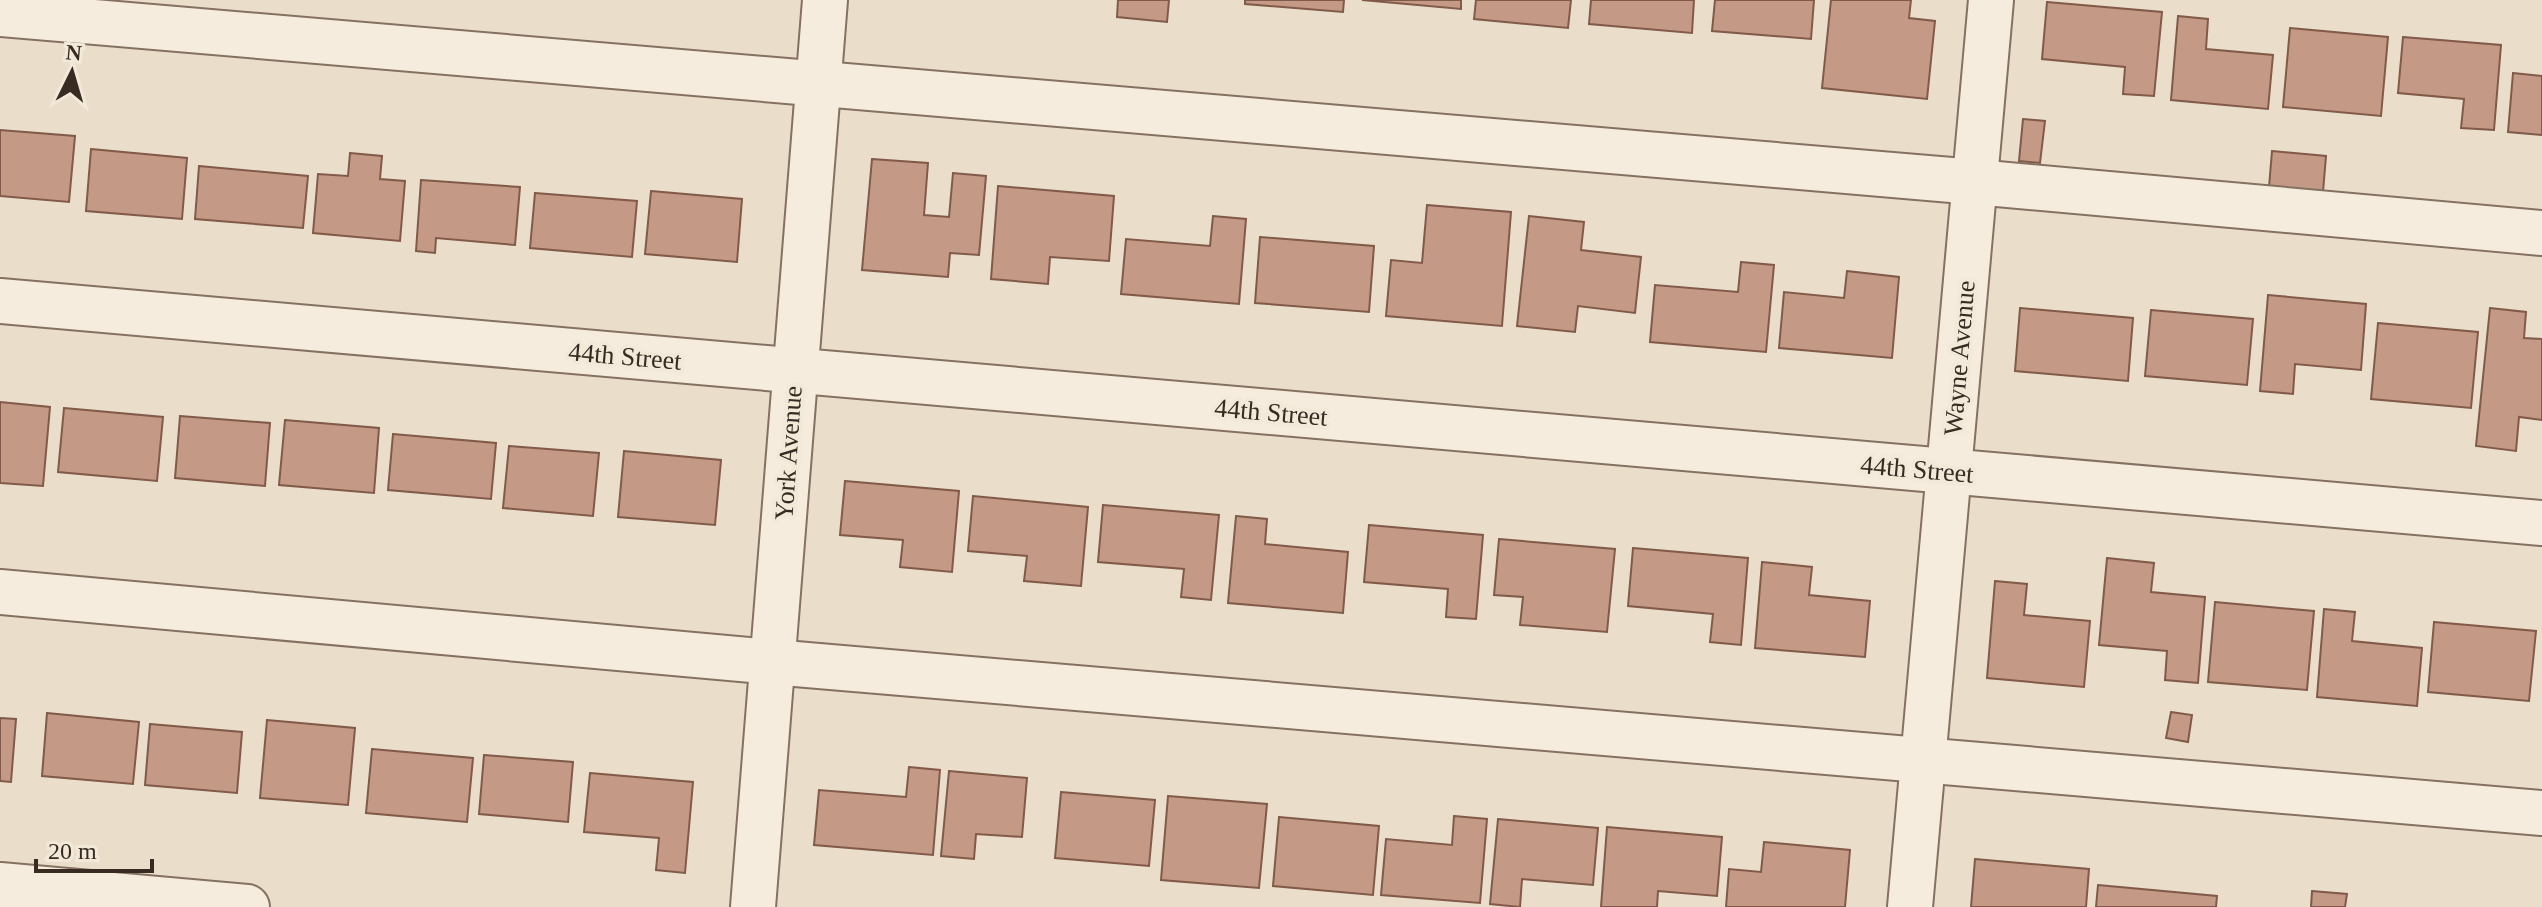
<svg xmlns="http://www.w3.org/2000/svg" width="2542" height="907" font-family="'Times New Roman',serif">
  <style>
    .building { fill: #c49985; stroke: #815a49; stroke-width: 2 }
    .lines { fill: none; stroke-linecap: round; stroke-linejoin: round }
    .minor-casing { stroke: #857161; stroke-width: 48 }
    .minor { stroke: #f6ecdd; stroke-width: 44 }
    .labels { text-anchor: middle; stroke-width: 8; stroke-linejoin: round; paint-order: stroke }
    .street-label { font-size: 26px; fill: #372b22; stroke: #f2e9d9 }
  </style>
  <rect width="100%" height="100%" fill="#eadecb"/>
  <g class="building">
    <path d="M1118 0H1169L1167 22 1117 17Z"/>
    <path d="M1245 0H1344L1343 12 1245 4Z"/>
    <path d="M1362 0H1461V9Z"/>
    <path d="M1476 0H1571L1568 28 1474 19Z"/>
    <path d="M1591 0H1694L1692 33 1589 24Z"/>
    <path d="M1715 0H1814L1811 39 1712 31Z"/>
    <path d="M1831 0H1911L1909 18 1935 21 1927 99 1822 88Z"/>
    <path d="M2047 2 2162 12 2154 96 2123 94 2125 67 2042 59Z"/>
    <path d="M2178 16 2208 19 2206 49 2273 55 2268 109 2171 100Z"/>
    <path d="M2290 28 2388 37 2381 116 2283 107Z"/>
    <path d="M2403 37 2501 45 2494 130 2461 128 2464 99 2398 93Z"/>
    <path d="M2513 73 2542 76V135L2508 132Z"/>
    <path d="M2023 119 2045 121 2040 163 2019 161Z"/>
    <path d="M0 130 75 136 69 202 0 196Z"/>
    <path d="M91 149 187 158 182 219 86 211Z"/>
    <path d="M2272 151 2326 156 2323 192 2269 187Z"/>
    <path d="M350 153 382 156 380 179 405 181 400 241 313 233 318 174 348 176Z"/>
    <path d="M872 159 928 163 924 215 949 217 953 173 986 176 979 255 950 253 948 277 862 270Z"/>
    <path d="M199 166 308 176 303 228 195 219Z"/>
    <path d="M421 180 520 187 515 245 436 238 435 253 416 251Z"/>
    <path d="M998 186 1114 196 1109 261 1050 257 1048 284 991 279Z"/>
    <path d="M651 191 742 199 737 262 645 254Z"/>
    <path d="M535 193 637 201 632 257 530 248Z"/>
    <path d="M1427 205 1511 212 1502 326 1386 316 1391 260 1422 263Z"/>
    <path d="M1213 216 1246 219 1239 304 1121 294 1126 239 1210 246Z"/>
    <path d="M1529 216 1584 222 1581 250 1641 257 1635 313 1578 306 1575 332 1517 326Z"/>
    <path d="M1260 237 1374 246 1369 312 1255 303Z"/>
    <path d="M1741 262 1774 265 1766 352 1650 342 1655 285 1738 292Z"/>
    <path d="M1847 271 1899 277 1892 358 1779 348 1784 292 1844 298Z"/>
    <path d="M2268 295 2366 304 2361 370 2295 364 2293 394 2260 391Z"/>
    <path d="M2020 308 2133 318 2128 381 2015 371Z"/>
    <path d="M2490 308 2526 312 2524 338 2542 339V420L2519 417 2516 451 2476 446Z"/>
    <path d="M2151 310 2253 319 2247 385 2145 376Z"/>
    <path d="M2378 323 2478 332 2471 408 2371 399Z"/>
    <path d="M0 402 50 407 43 486 0 483Z"/>
    <path d="M64 408 163 417 157 481 58 472Z"/>
    <path d="M180 416 270 423 265 486 175 478Z"/>
    <path d="M285 420 379 428 374 493 279 485Z"/>
    <path d="M393 434 496 443 491 499 388 490Z"/>
    <path d="M509 446 599 453 593 516 503 508Z"/>
    <path d="M624 451 721 460 715 525 618 517Z"/>
    <path d="M845 481 959 491 952 572 900 567 903 540 840 535Z"/>
    <path d="M973 496 1088 507 1081 586 1024 581 1027 556 968 551Z"/>
    <path d="M1103 505 1219 515 1211 600 1181 597 1184 569 1098 562Z"/>
    <path d="M1236 516 1267 519 1265 544 1348 552 1343 613 1228 603Z"/>
    <path d="M1369 525 1483 535 1476 619 1446 617 1448 589 1364 582Z"/>
    <path d="M1499 539 1615 549 1607 632 1520 625 1523 597 1494 595Z"/>
    <path d="M1633 548 1748 558 1741 645 1710 642 1713 614 1628 606Z"/>
    <path d="M2107 558 2154 563 2151 592 2205 597 2198 683 2165 680 2167 651 2099 645Z"/>
    <path d="M1762 562 1812 567 1809 595 1870 601 1865 657 1755 648Z"/>
    <path d="M1995 581 2027 584 2024 615 2090 621 2084 687 1987 678Z"/>
    <path d="M2215 602 2314 611 2307 690 2208 682Z"/>
    <path d="M2324 609 2355 612 2352 641 2422 648 2417 706 2317 697Z"/>
    <path d="M2434 622 2536 631 2529 701 2428 692Z"/>
    <path d="M2171 712 2192 715 2188 742 2166 738Z"/>
    <path d="M47 713 139 722 133 784 42 776Z"/>
    <path d="M0 718 16 719 11 782 0 781Z"/>
    <path d="M267 720 355 728 348 805 260 798Z"/>
    <path d="M150 724 242 732 237 793 145 785Z"/>
    <path d="M372 749 473 758 467 822 366 813Z"/>
    <path d="M484 755 573 762 568 822 479 814Z"/>
    <path d="M909 767 940 770 933 855 814 845 819 790 906 797Z"/>
    <path d="M949 771 1027 778 1022 837 976 834 974 859 941 856Z"/>
    <path d="M590 773 693 782 685 873 656 870 659 838 584 832Z"/>
    <path d="M1061 792 1155 800 1149 866 1055 858Z"/>
    <path d="M1168 796 1267 804 1259 888 1161 880Z"/>
    <path d="M1454 816 1487 819 1480 903 1381 895 1386 839 1452 845Z"/>
    <path d="M1279 817 1379 826 1373 895 1273 886Z"/>
    <path d="M1498 819 1598 828 1593 885 1522 879 1520 907 1490 904Z"/>
    <path d="M1607 827 1722 837 1717 896 1658 891 1657 907H1601Z"/>
    <path d="M1764 842 1850 850 1845 907H1726L1729 869 1761 872Z"/>
    <path d="M1975 859 2089 869 2086 907H1971Z"/>
    <path d="M2098 885 2217 896 2216 907H2096Z"/>
    <path d="M2312 891 2347 894 2345 907H2311Z"/>
  </g>
  <g class="lines">
    <defs>
      <g id="minor">
        <path d="M0 14 1975 182 2542 233"/>
        <path d="M0 301 2542 523"/>
        <path d="M0 592 772 662 2542 813"/>
        <path d="M0 885 247 907"/>
        <path d="M753 907 825 0"/>
        <path d="M1910 907 1991 0"/>
      </g>
    </defs>
    <use href="#minor" class="minor-casing"/>
    <use href="#minor" class="minor"/>
  </g>
  <g class="labels">
    <g class="street-label">
      <text transform="translate(625 356) rotate(5)" y="9">44th Street</text>
      <text transform="translate(1959 358) rotate(-85)" y="9">Wayne Avenue</text>
      <text transform="translate(1271 412) rotate(5)" y="9">44th Street</text>
      <text transform="translate(788 453) rotate(-86)" y="9">York Avenue</text>
      <text transform="translate(1917 469) rotate(5)" y="9">44th Street</text>
    </g>
  </g>
  <g transform="translate(72 72) rotate(5)" stroke="#f2e9d9" stroke-width="6" paint-order="stroke">
  <path d="M0-6L14 30L0 20L-14 30Z" fill="#372b22"/>
  <text y="-12" font-size="22" font-weight="bold" text-anchor="middle" fill="#372b22">N</text>
  </g>
  <path d="M36 859v12h116v-12" fill="none" stroke="#372b22" stroke-width="4"/>
  <text x="48" y="859" font-size="24" fill="#372b22" stroke="#f2e9d9" stroke-width="6" paint-order="stroke">20 m</text>
</svg>
